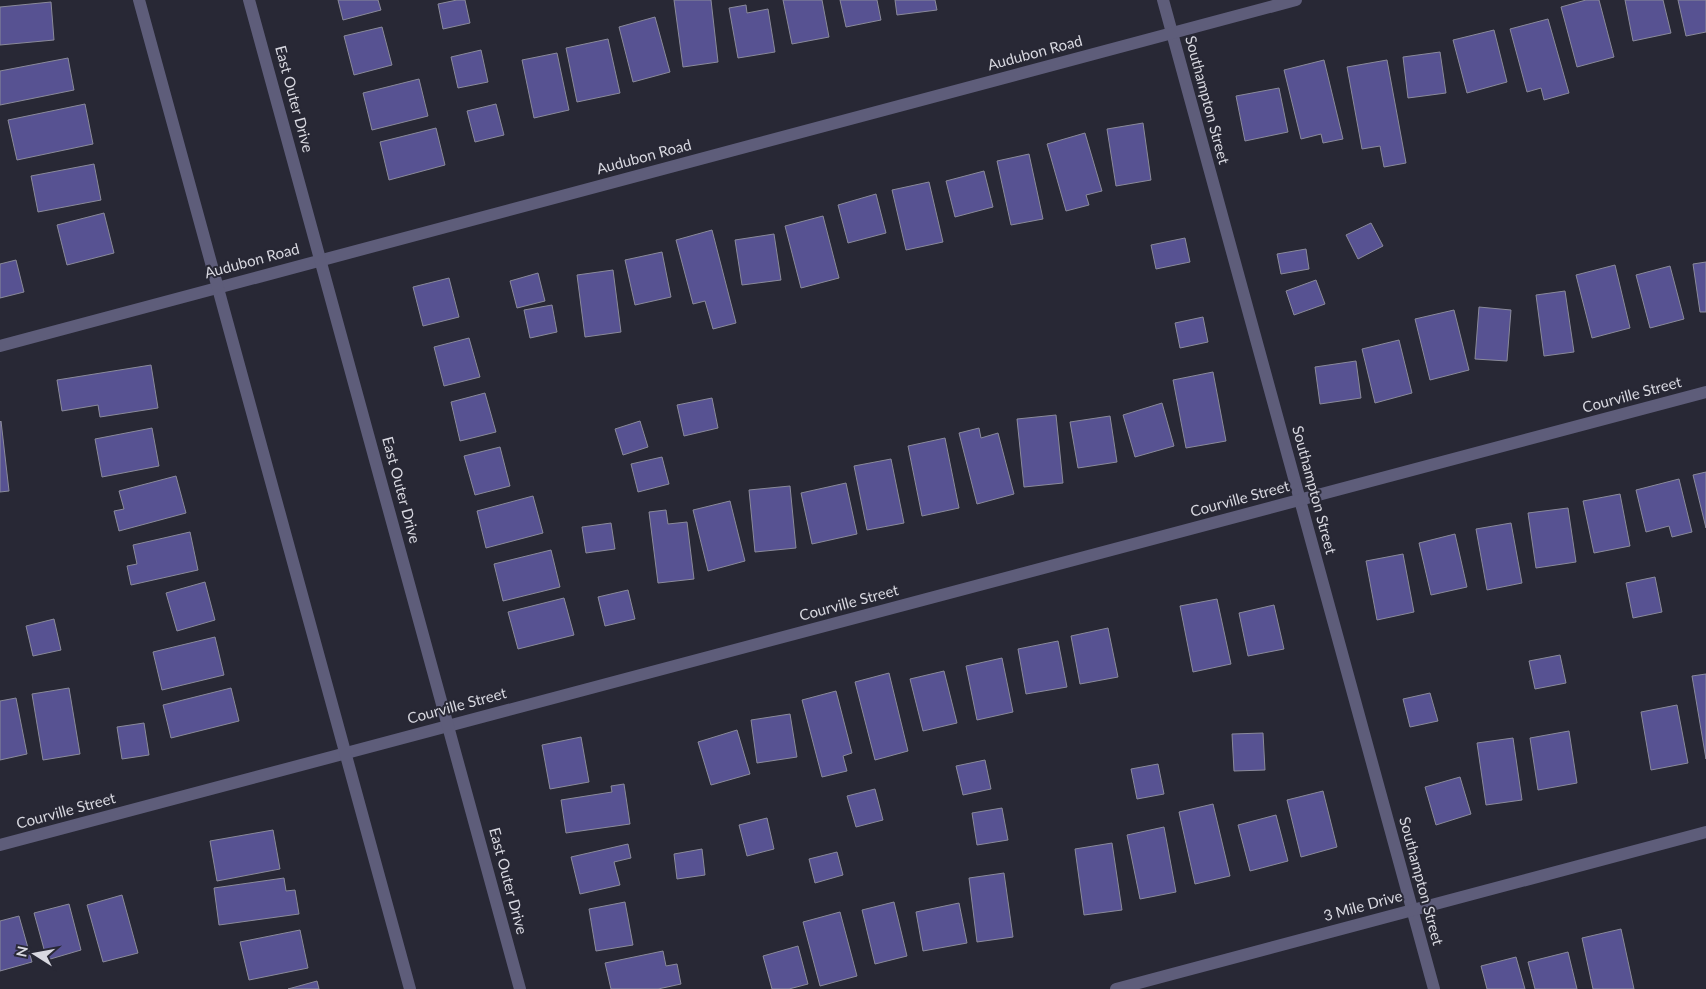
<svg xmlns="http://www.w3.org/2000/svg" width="1706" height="989" font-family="Lato,sans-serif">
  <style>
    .building { fill: #575292; stroke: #8a8a9a }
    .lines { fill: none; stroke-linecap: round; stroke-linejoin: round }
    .minor { stroke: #5e5d7a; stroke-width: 12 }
    .tertiary { stroke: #5e5d7a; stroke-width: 12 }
    .labels { text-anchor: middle; stroke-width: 4; stroke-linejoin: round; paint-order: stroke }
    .street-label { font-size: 15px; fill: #d8d8e0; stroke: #282835 }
  </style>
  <rect width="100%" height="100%" fill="#282835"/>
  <g class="building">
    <path d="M338 0H378L381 10 343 20Z"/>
    <path d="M457 0H465L470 23 443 29 438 4Z"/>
    <path d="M674 0H711L718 62 683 67Z"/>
    <path d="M783 0H822L829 37 792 44Z"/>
    <path d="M840 0H877L881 20 846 27Z"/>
    <path d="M895 0H935L937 10 897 15Z"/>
    <path d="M1586 0H1599L1614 57 1577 67 1561 7Z"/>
    <path d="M1625 0H1663L1671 33 1633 41Z"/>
    <path d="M1678 0H1706V32L1686 36Z"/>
    <path d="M51 2 54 40 0 45V7Z"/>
    <path d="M746 5 747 13 768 9 775 52 738 58 729 8Z"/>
    <path d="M655 17 670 72 633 82 619 27Z"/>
    <path d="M1548 19 1569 93 1544 100 1541 88 1527 92 1510 29Z"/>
    <path d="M382 27 392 65 354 75 344 36Z"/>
    <path d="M1494 30 1507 82 1467 93 1453 40Z"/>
    <path d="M608 39 620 93 577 102 566 48Z"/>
    <path d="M481 50 488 82 458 88 451 57Z"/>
    <path d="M1440 52 1446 93 1408 98 1403 57Z"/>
    <path d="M557 53 569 110 534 118 522 60Z"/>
    <path d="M68 58 74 90 0 105V71Z"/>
    <path d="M1324 60 1343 139 1323 143 1321 134 1301 139 1284 70Z"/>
    <path d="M1387 60 1406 163 1384 167 1380 146 1362 149 1347 67Z"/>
    <path d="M419 79 428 116 372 130 363 93Z"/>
    <path d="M1279 88 1288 132 1245 141 1236 96Z"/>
    <path d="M85 104 93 144 17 160 8 120Z"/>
    <path d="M496 104 504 135 475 142 467 111Z"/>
    <path d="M1143 123 1151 180 1116 186 1107 129Z"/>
    <path d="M436 128 445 165 389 180 380 142Z"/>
    <path d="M1085 133 1102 191 1086 195 1089 205 1066 211 1047 144Z"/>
    <path d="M1029 154 1043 219 1011 225 997 161Z"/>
    <path d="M94 164 101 200 38 212 31 176Z"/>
    <path d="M984 171 993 207 955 217 946 181Z"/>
    <path d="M929 182 943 242 906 250 892 190Z"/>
    <path d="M876 194 886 233 848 243 838 205Z"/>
    <path d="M104 213 114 253 67 265 57 225Z"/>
    <path d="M823 216 839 278 801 288 785 226Z"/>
    <path d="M1371 223 1383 246 1358 259 1346 235Z"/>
    <path d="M712 230 736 323 713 329 705 301 693 304 676 240Z"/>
    <path d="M774 234 781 280 742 285 735 240Z"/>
    <path d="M1185 238 1190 262 1156 269 1151 245Z"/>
    <path d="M1306 249 1309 269 1281 274 1277 254Z"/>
    <path d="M662 252 671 297 635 305 625 260Z"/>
    <path d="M16 260 24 292 0 298V264Z"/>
    <path d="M1706 262V312H1700L1693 264Z"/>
    <path d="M1615 265 1630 328 1592 338 1576 275Z"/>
    <path d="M1670 266 1684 319 1650 328 1636 275Z"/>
    <path d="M613 270 621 332 585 337 577 275Z"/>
    <path d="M538 273 545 301 517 308 510 281Z"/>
    <path d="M449 278 459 317 423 326 413 287Z"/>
    <path d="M1316 280 1325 304 1294 315 1286 291Z"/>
    <path d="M1565 291 1574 352 1544 356 1536 295Z"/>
    <path d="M552 305 557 332 530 338 524 310Z"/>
    <path d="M1479 307 1511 310 1507 361 1475 359Z"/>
    <path d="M1454 310 1469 370 1430 380 1415 319Z"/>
    <path d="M1203 317 1208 342 1180 348 1175 323Z"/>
    <path d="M469 338 480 377 444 386 434 347Z"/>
    <path d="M1399 340 1412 393 1375 403 1362 349Z"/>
    <path d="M1356 361 1361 398 1320 404 1315 367Z"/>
    <path d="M151 365 158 408 100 417 98 405 62 411 57 380Z"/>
    <path d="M1213 372 1226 441 1186 448 1173 380Z"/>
    <path d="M485 393 496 432 460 441 451 402Z"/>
    <path d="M712 398 718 428 684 436 677 405Z"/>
    <path d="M1162 403 1174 446 1135 457 1123 415Z"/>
    <path d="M1056 415 1063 483 1024 487 1017 419Z"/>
    <path d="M1110 416 1117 462 1078 468 1070 422Z"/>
    <path d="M1 421 9 491 0 492V422Z"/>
    <path d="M640 421 648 447 623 455 615 429Z"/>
    <path d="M152 428 159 466 102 477 95 439Z"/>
    <path d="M979 428 981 438 998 433 1014 494 977 504 959 433Z"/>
    <path d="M945 438 959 508 922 516 908 446Z"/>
    <path d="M500 447 510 486 475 495 464 456Z"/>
    <path d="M662 457 669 484 638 492 631 464Z"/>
    <path d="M891 459 904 523 867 530 854 466Z"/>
    <path d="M1706 472V528L1693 475Z"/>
    <path d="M176 476 186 513 119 531 114 511 124 509 119 491Z"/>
    <path d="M1679 479 1692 532 1672 537 1669 526 1646 532 1636 490Z"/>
    <path d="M846 483 857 534 812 544 801 493Z"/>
    <path d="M790 486 796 548 755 552 749 490Z"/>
    <path d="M1620 494 1630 546 1594 553 1583 501Z"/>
    <path d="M533 496 543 533 486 548 477 511Z"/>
    <path d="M730 501 745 561 708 571 693 510Z"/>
    <path d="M1568 508 1576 562 1536 568 1528 513Z"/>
    <path d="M666 510 668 524 687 522 694 579 658 583 649 512Z"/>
    <path d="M611 523 615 549 586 553 582 527Z"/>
    <path d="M1511 523 1522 583 1487 590 1476 529Z"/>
    <path d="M190 532 198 570 131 585 127 566 137 564 133 545Z"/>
    <path d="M1455 534 1467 587 1431 595 1419 543Z"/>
    <path d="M551 550 560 587 503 601 494 564Z"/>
    <path d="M1403 554 1414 612 1377 620 1366 561Z"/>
    <path d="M1655 577 1662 612 1633 618 1626 583Z"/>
    <path d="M205 582 215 620 177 631 166 593Z"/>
    <path d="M628 590 635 619 605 626 598 597Z"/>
    <path d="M564 598 574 635 518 649 508 612Z"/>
    <path d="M1217 599 1231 664 1193 672 1180 606Z"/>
    <path d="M1274 605 1284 649 1248 656 1239 613Z"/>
    <path d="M54 619 61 650 33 656 26 626Z"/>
    <path d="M1108 628 1118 677 1080 684 1071 636Z"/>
    <path d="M215 637 224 675 162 690 153 652Z"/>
    <path d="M1058 641 1067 687 1026 694 1018 649Z"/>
    <path d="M1560 655 1566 683 1535 689 1529 661Z"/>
    <path d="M1002 658 1013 712 977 720 966 666Z"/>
    <path d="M944 671 957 723 923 731 910 679Z"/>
    <path d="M889 673 908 751 875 760 855 682Z"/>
    <path d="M1706 674V759L1692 676Z"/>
    <path d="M69 688 80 754 43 760 32 694Z"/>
    <path d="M231 688 239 721 171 738 163 705Z"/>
    <path d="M836 691 852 753 843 756 847 771 822 777 802 700Z"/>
    <path d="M1430 693 1438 721 1410 727 1403 699Z"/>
    <path d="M16 698 27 754 0 760V701Z"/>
    <path d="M1677 705 1688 763 1651 770 1641 712Z"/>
    <path d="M790 714 797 757 757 763 751 720Z"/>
    <path d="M144 723 149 755 122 759 117 727Z"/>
    <path d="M737 730 750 774 711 785 698 742Z"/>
    <path d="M1569 731 1577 783 1538 790 1530 738Z"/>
    <path d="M1263 733 1265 770 1234 771 1232 734Z"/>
    <path d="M581 737 589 782 550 789 542 745Z"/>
    <path d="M1513 738 1522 800 1486 805 1477 743Z"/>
    <path d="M985 760 991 789 963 795 956 766Z"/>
    <path d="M1158 764 1164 794 1137 799 1131 769Z"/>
    <path d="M1460 777 1471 814 1436 825 1425 787Z"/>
    <path d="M624 784 630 824 566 833 561 800 612 792 611 786Z"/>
    <path d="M875 789 883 820 856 827 847 796Z"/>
    <path d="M1323 791 1337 847 1301 857 1287 800Z"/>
    <path d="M1213 804 1230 876 1195 884 1179 812Z"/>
    <path d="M1002 808 1008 840 977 845 972 813Z"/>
    <path d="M1276 815 1288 861 1250 871 1238 825Z"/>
    <path d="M767 818 774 849 747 856 739 825Z"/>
    <path d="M1164 827 1176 892 1140 899 1127 835Z"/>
    <path d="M273 830 280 869 217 881 210 841Z"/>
    <path d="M1112 843 1122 910 1084 915 1075 849Z"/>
    <path d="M628 844 631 858 614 862 620 885 580 894 571 857Z"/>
    <path d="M702 849 705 875 677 879 674 854Z"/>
    <path d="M837 852 843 875 815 883 809 859Z"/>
    <path d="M1004 873 1013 937 977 942 969 878Z"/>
    <path d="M284 878 286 891 295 890 299 914 219 925 214 888Z"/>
    <path d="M122 895 138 953 103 962 87 905Z"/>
    <path d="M625 902 633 945 596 951 589 909Z"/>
    <path d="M894 902 907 956 875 964 862 910Z"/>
    <path d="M959 903 967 943 923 951 916 912Z"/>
    <path d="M69 904 81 950 47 960 34 913Z"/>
    <path d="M840 912 857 976 820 986 803 922Z"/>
    <path d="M19 916 32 962 0 971V921Z"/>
    <path d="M1621 929 1634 989H1593L1582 938Z"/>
    <path d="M300 930 308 968 249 980 240 942Z"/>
    <path d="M798 946 808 984 789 989H772L763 956Z"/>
    <path d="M663 951 666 966 677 964 681 984 658 989H611L605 963Z"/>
    <path d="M1568 952 1577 989H1535L1528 962Z"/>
    <path d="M1516 957 1525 989H1487L1481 966Z"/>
    <path d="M317 981 319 989H288Z"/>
  </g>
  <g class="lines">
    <g class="minor">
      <path d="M1163 0 1434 989"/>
      <path d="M0 346 1296 0"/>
      <path d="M0 845 1706 392"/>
      <path d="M1116 989 1706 832"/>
    </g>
    <g class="tertiary">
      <path d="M139 0 410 989"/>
      <path d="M249 0 520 989"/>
    </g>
  </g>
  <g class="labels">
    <g class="street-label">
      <text transform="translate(1035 53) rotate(-15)" y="5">Audubon Road</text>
      <text transform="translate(294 99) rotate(75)" y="5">East Outer Drive</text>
      <text transform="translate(1207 100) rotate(75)" y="5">Southampton Street</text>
      <text transform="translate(644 157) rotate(-15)" y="5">Audubon Road</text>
      <text transform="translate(252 261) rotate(-15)" y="5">Audubon Road</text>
      <text transform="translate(1632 395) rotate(-15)" y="5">Courville Street</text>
      <text transform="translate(401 490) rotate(75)" y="5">East Outer Drive</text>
      <text transform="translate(1314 490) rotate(75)" y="5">Southampton Street</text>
      <text transform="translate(1240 499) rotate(-15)" y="5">Courville Street</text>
      <text transform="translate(849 603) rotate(-15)" y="5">Courville Street</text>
      <text transform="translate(457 706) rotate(-15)" y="5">Courville Street</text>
      <text transform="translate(66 811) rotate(-15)" y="5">Courville Street</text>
      <text transform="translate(508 881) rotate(75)" y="5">East Outer Drive</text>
      <text transform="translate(1421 881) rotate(75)" y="5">Southampton Street</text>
      <text transform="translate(1363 906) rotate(-15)" y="5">3 Mile Drive</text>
    </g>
  </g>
  <g transform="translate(35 954) rotate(281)" stroke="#282835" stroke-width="4" paint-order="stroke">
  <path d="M0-4L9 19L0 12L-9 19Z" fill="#d8d8e0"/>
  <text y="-8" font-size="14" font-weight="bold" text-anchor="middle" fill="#d8d8e0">N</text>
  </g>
</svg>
